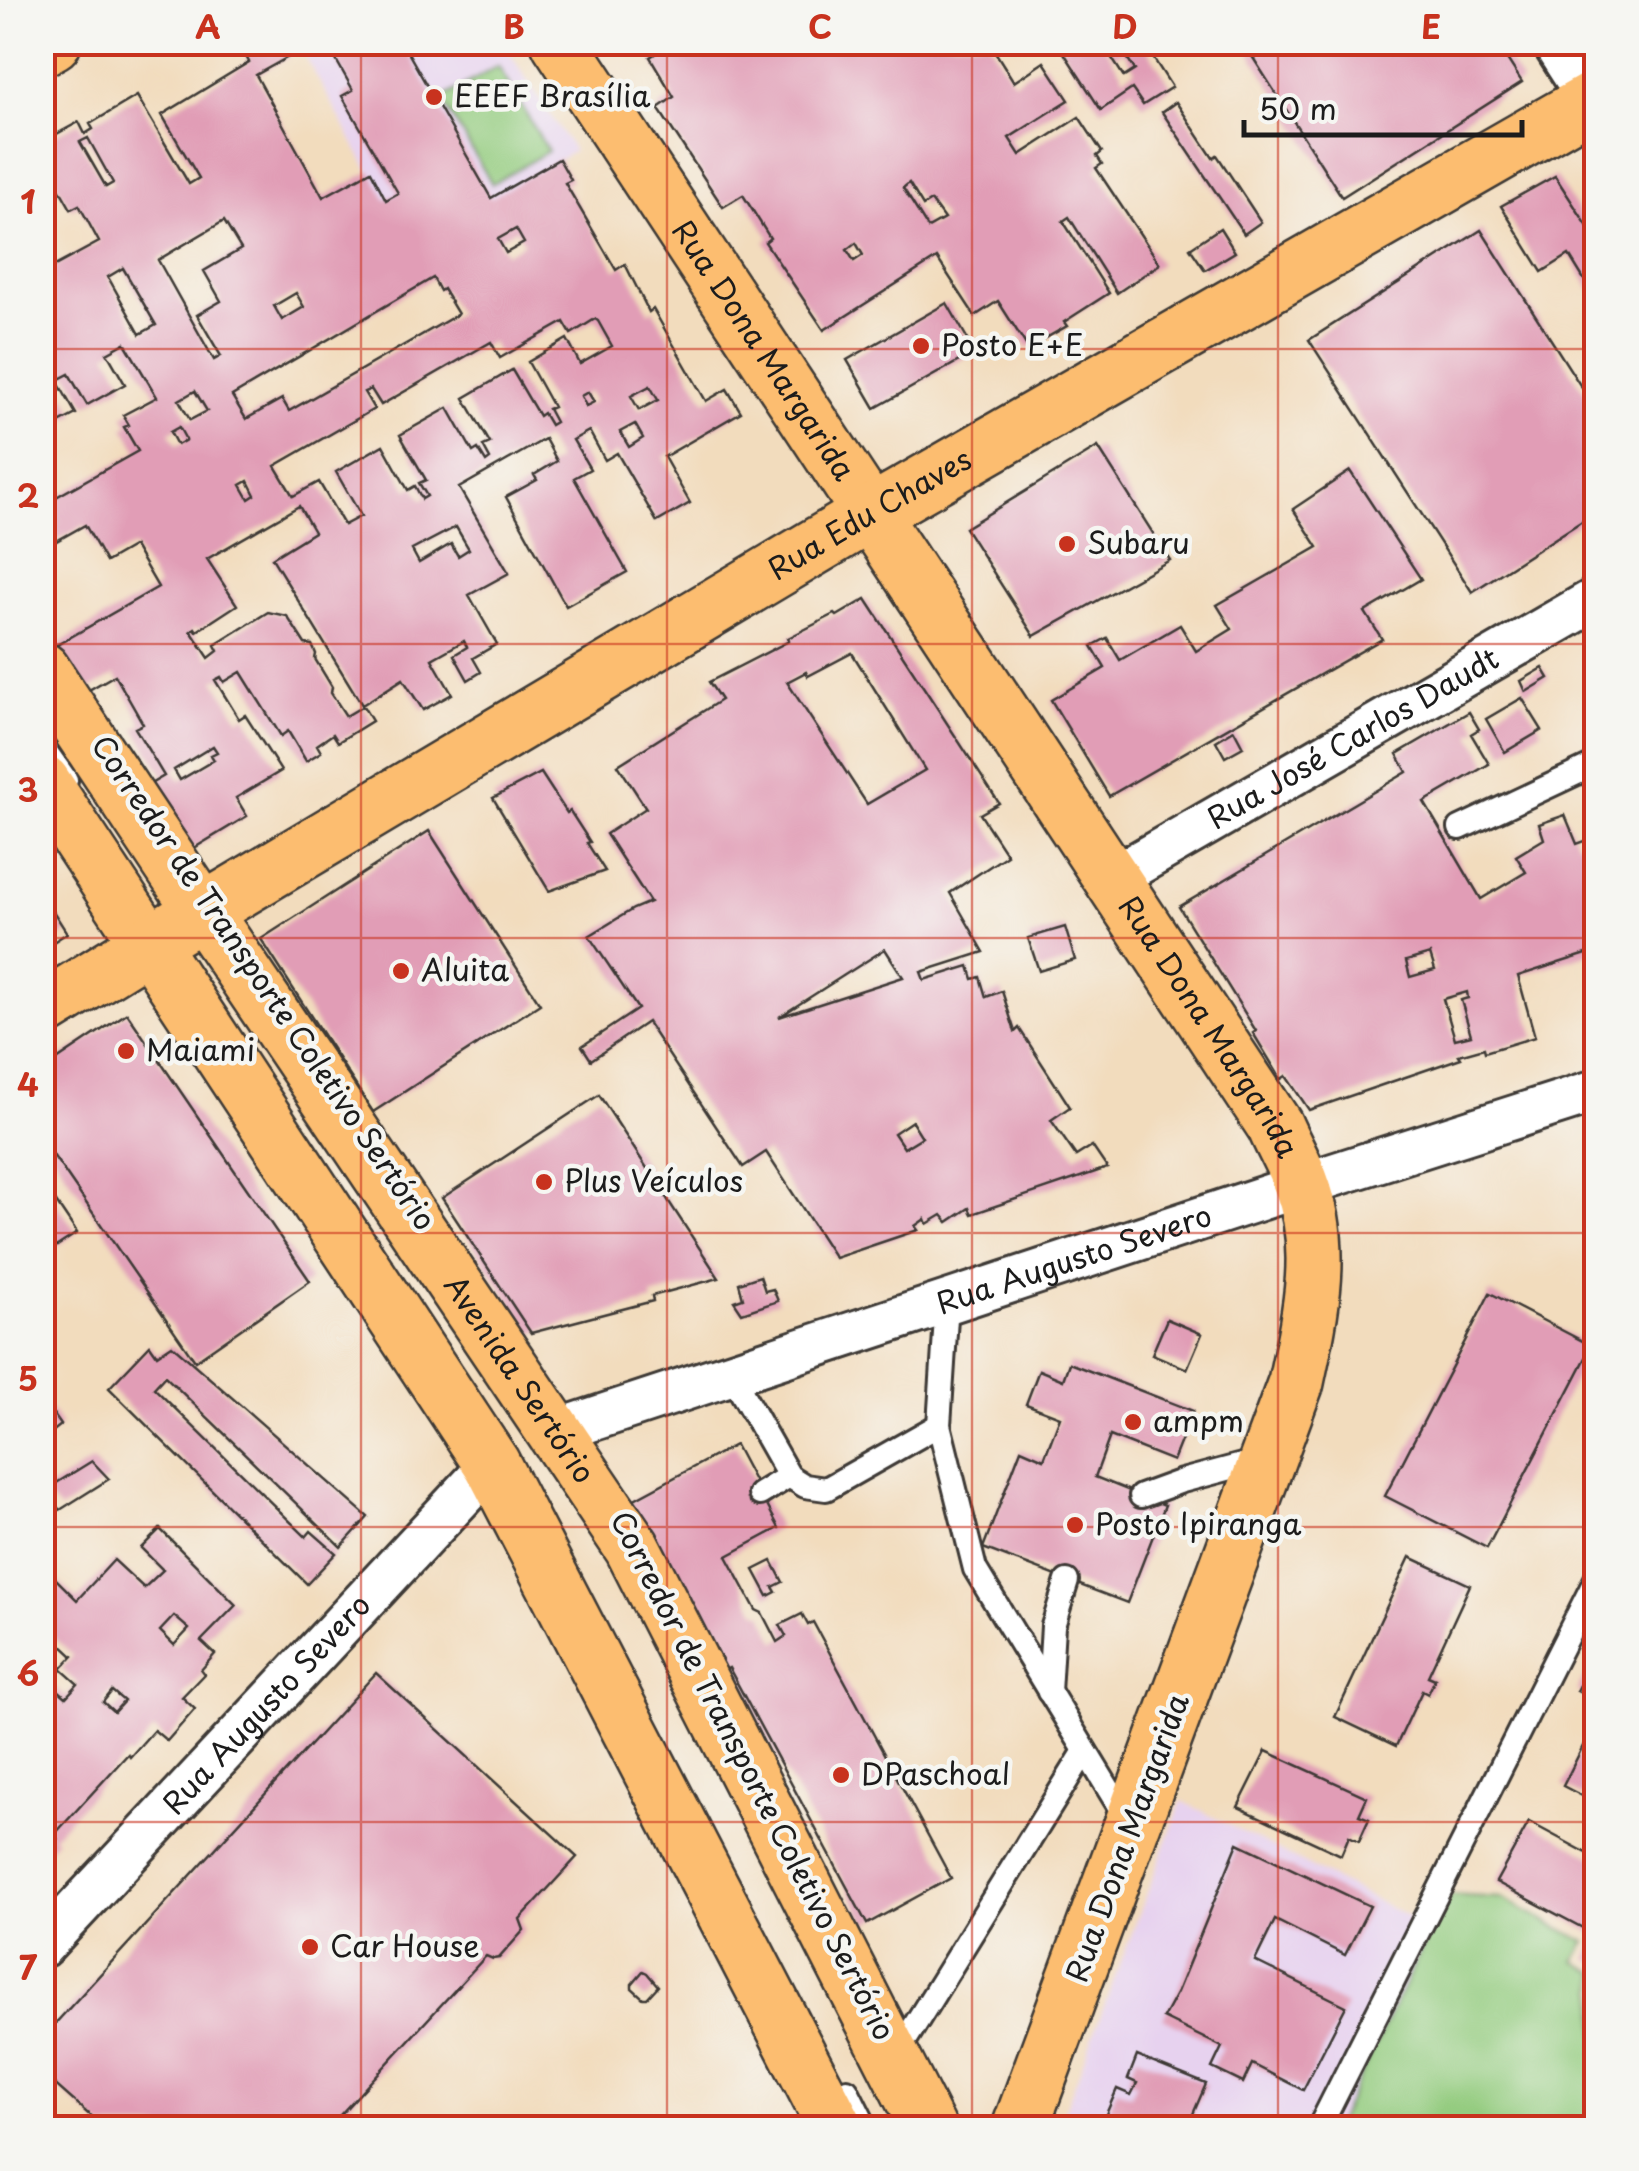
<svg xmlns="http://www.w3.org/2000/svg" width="1639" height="2171" font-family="'Playpen Sans',sans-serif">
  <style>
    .built { fill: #e7d2ef }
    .green { fill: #94cc80; stroke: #58744e; stroke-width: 2.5 }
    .building { fill: #e19db6; fill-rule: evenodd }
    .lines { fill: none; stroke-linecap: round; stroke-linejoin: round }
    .lane-casing { stroke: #3c3934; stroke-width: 28 }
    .street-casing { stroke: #3c3934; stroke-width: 48 }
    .primary-casing { stroke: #3c3934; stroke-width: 60 }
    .lane { stroke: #fff; stroke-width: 22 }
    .street { stroke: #fff; stroke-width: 42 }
    .primary { stroke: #fcbd6f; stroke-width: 55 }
    .grid { fill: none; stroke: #c8321e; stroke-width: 2.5; stroke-opacity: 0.55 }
    .poi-dot { fill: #c8321e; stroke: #f6f6f2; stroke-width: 4 }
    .labels { text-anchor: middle; stroke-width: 9; stroke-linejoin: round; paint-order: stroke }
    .poi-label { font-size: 30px; fill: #1c1c1c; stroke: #f6f6f2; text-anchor: start }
    .street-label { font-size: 30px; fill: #1c1c1c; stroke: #f6f6f2 }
    .neatline { fill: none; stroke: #c8321e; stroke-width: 4 }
    .grid-label { font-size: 32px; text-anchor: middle; font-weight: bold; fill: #c8321e }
  </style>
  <rect width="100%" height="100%" fill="#f6f6f2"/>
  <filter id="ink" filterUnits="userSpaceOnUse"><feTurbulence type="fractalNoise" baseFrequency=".01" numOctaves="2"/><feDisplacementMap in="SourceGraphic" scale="20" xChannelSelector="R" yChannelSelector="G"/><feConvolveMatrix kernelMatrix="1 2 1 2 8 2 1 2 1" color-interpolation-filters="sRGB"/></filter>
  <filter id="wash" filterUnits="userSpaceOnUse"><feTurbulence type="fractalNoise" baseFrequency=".0048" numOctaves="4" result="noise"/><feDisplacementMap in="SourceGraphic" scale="40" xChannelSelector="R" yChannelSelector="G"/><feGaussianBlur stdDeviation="2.25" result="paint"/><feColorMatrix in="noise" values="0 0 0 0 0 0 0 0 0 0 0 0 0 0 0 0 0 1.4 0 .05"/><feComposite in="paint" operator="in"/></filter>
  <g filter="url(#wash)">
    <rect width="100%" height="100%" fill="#f2dcbd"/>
    <g class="built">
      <path d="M298 43H503L574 151 410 245Z"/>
      <path d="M1182 1801 1441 1934 1346 2128H1058Z"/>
    </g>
    <g class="green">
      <path d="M498 66 548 151 492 184 441 99Z"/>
      <path d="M1448 1895 1501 1898 1586 1942 1575 1961 1596 1973V2128H1335Z"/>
    </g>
    <g id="blocks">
      <g class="building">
        <path d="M238 42H283L290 56 256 75 323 197 371 171 386 200 398 193 342 96 353 90 326 42H402L491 198 559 159 571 180 565 183 616 270 625 264 649 312 653 309 706 401 727 389 741 412 664 457 690 503 657 522 617 453 605 460 589 431 573 440 590 469 574 478 627 572 566 606 506 497 537 480 534 475 557 461 545 439 459 488 509 573 469 595 497 644 473 658 481 672 468 680 454 655 467 647 464 641 432 659 452 694 423 710 403 679 362 705 272 558 314 532 299 506 207 559 237 605 197 631 195 628 191 631 209 658 218 651 215 645 268 612 287 616 305 644 312 645 316 654 315 659 332 687 331 693 346 716 363 706 372 721 338 742 333 734 317 745 321 752 306 761 288 731 281 736 241 672 224 682 221 677 215 680 239 719 245 715 281 771 236 798 247 816 176 859 137 792 164 776 135 728 143 724 115 675 80 695 50 649 158 587 134 546 106 562 85 525 42 549V505L138 451 124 427 129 425 123 415 157 397 125 343 107 353 125 384 87 405 69 374 42 388V273L99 242 79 205 71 209 42 158V142L79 122 85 134 93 129 90 124 137 96 189 184 199 178 162 115 249 62ZM88 138 113 183 106 187 80 142ZM224 221 241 249 204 271 221 301 197 315 221 356 214 360 158 260ZM516 229 524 243 506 253 498 239ZM123 268 156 325 140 334 108 277ZM433 278 440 291 443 289 458 314 289 411 282 399 246 419 232 396ZM296 293 304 307 282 320 274 306ZM595 319 598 321 612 346 580 364 567 339 528 362 553 407 548 409 555 422 550 425 543 413 539 416 512 370 464 398 490 443 483 446 490 459 486 462 478 449 473 452 448 408 400 435 426 480 419 483 427 496 422 499 415 486 408 490 383 445 336 472 361 516 344 525 319 482 293 496 275 466 374 409 364 392 371 389 381 405 491 342 500 358 564 322 571 334ZM650 386 658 400 639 410 631 396ZM195 391 207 411 190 420 179 400ZM588 392 594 402 586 406 581 396ZM635 424 643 438 629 447 620 432ZM179 427 186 440 177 445 170 432ZM248 481 255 495 249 499 241 485ZM456 527 469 549 458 556 451 544 419 563 412 550ZM213 746 217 752 211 755 214 760 180 780 174 770Z"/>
        <path d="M674 42H756L758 45 761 42H989L1014 82 1044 62 1069 100 1009 138 1020 155 1079 117 1102 152 1097 156 1102 164 1096 168 1160 264 1117 293 1069 217 1063 221 1109 293 1064 322 1067 326 1028 348 998 301 975 316 937 258 824 330 765 242 770 238 743 195 723 207 658 108 674 97 650 57ZM909 183 923 206 931 201 944 219 928 228 903 188ZM856 243 863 255 854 261 847 250Z"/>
        <path d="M1057 42H1143L1172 87 1143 105 1132 89 1101 110ZM1106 44 1114 57 1123 51 1135 70 1124 77 1104 46Z"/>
        <path d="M1266 42H1496L1522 82 1342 197 1250 53Z"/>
        <path d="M1176 102 1213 158 1217 155 1261 222 1244 234 1162 112Z"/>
        <path d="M1555 176 1596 239V299L1569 255 1542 272 1501 206Z"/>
        <path d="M1220 228 1235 252 1205 270 1190 248Z"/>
        <path d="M1481 230 1596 410V512L1472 592 1309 340Z"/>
        <path d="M947 303 975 352 875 408 847 360Z"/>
        <path d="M60 386 76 414 53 426 42 407V396Z"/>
        <path d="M1098 447 1170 560 1034 636 965 528Z"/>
        <path d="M42 466 56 491 42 499Z"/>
        <path d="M1350 471 1421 579 1365 612 1382 639 1109 796 1051 700 1105 668 1092 646 1107 638 1120 660 1180 625 1196 651 1232 629 1217 605 1318 547 1293 509Z"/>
        <path d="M866 599 999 803 980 814 1007 855 950 893 984 952 921 972 924 980 969 966 973 979 980 977 986 997 1002 991 1015 1032 1019 1028 1070 1107 1051 1120 1076 1156 1092 1146 1107 1168 972 1214 969 1208 948 1222 942 1215 927 1224 925 1219 915 1226 918 1230 835 1258 766 1152 743 1167 647 1022 591 1060 582 1046 638 1009 589 936 633 909 650 902 606 834 646 808 618 765 721 700 709 682 789 641 788 638 835 614 837 616ZM852 653 925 770 867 804 787 682 806 672 808 676ZM885 949 903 977 779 1017 882 951ZM912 1121 922 1137 904 1148 894 1133Z"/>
        <path d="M1543 668 1549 678 1526 692 1521 681Z"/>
        <path d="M1522 698 1542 730 1505 752 1486 719Z"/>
        <path d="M1469 712 1479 729 1471 734 1489 764 1424 802 1481 899 1526 872 1516 856 1544 839 1539 824 1565 815 1577 844 1596 837V951L1518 976 1535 1037 1485 1052 1484 1048 1459 1055 1461 1058 1309 1110 1286 1076 1281 1079 1253 1033 1256 1031 1179 907 1407 772 1397 754ZM1430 954 1435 970 1410 977 1406 961ZM1467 992 1468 998 1461 1000 1471 1035 1455 1039 1443 999Z"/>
        <path d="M1234 730 1243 747 1225 757 1216 741Z"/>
        <path d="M541 773 567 813 570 811 590 842 587 843 605 871 549 891 493 798Z"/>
        <path d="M429 831 540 1004 373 1112 261 939Z"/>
        <path d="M46 900 67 933 50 944 47 940 42 943V902Z"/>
        <path d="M1065 927 1075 960 1039 971 1028 938Z"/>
        <path d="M127 1013 310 1281 195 1361 42 1139V1070Z"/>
        <path d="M599 1095 719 1278 652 1296 653 1301 531 1333 442 1198Z"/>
        <path d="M42 1181 77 1233 42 1256Z"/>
        <path d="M760 1276 765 1291 773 1289 778 1301 742 1313 734 1301 743 1298 739 1283Z"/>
        <path d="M1490 1293 1592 1346 1487 1548 1385 1496Z"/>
        <path d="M1167 1319 1202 1334 1187 1369 1152 1354Z"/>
        <path d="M150 1345 157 1355 172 1345 368 1517 341 1547 165 1376 154 1388 306 1537 311 1531 336 1553 307 1584 109 1388Z"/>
        <path d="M1069 1363 1193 1411 1173 1461 1110 1436 1095 1477 1165 1505 1127 1603 983 1548 1021 1449 1044 1459 1060 1417 1026 1404 1039 1370 1063 1380Z"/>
        <path d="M42 1398 61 1425 42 1440Z"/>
        <path d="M735 1445 779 1528 727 1556 756 1610 762 1613 777 1642 786 1636 780 1625 802 1614 808 1625 813 1622 951 1878 867 1924 729 1668 720 1673 627 1503Z"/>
        <path d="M92 1461 109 1479 60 1510 42 1492Z"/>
        <path d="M160 1529 236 1605 201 1641 215 1654 201 1670 204 1674 182 1697 195 1709 167 1741 154 1730 130 1757 128 1754 53 1836 57 1839 42 1856V1676L66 1697 78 1684 61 1669 73 1656 42 1627V1594L56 1579 77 1600 114 1560 144 1588 163 1570 141 1548ZM174 1616 189 1629 174 1645 160 1631ZM112 1691 124 1701 114 1712 103 1702Z"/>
        <path d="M1410 1557 1470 1585 1428 1676 1435 1679 1428 1694 1422 1691 1396 1746 1335 1717Z"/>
        <path d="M772 1561 783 1582 773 1587 776 1592 768 1596 754 1570Z"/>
        <path d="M1596 1654V1701L1577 1691Z"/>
        <path d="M376 1673 577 1857 520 1919 524 1930 499 1958 493 1959 486 1956 328 2128H104L42 2073V2038Z"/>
        <path d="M1596 1720V1809L1587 1805 1590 1800 1563 1786Z"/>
        <path d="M1266 1751 1367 1797 1359 1815 1369 1819 1359 1841 1349 1836 1341 1855 1238 1807Z"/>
        <path d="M1529 1822 1596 1858V1935L1496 1882Z"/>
        <path d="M1238 1843 1370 1906 1345 1955 1275 1920 1255 1961 1346 2006 1303 2090 1252 2064 1243 2083 1212 2068 1222 2047 1163 2018 1177 1992Z"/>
        <path d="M1596 1940V1964L1587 1959Z"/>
        <path d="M643 1971 647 1973 658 1986 647 1998H643L632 1988V1984Z"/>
        <path d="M1137 2056 1206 2084 1187 2128H1100L1117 2089 1131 2095 1137 2083 1128 2079Z"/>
      </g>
    </g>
  </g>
  <g filter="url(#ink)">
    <use href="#blocks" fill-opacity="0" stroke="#3c3934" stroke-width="2.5"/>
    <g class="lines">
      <defs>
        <g id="lane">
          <path d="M42 746 66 780"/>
          <path d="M1460 828 1596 764"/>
          <path d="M947 1302 939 1425 975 1569 1128 1821"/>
          <path d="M731 1374 789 1476 805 1486 826 1489 939 1425"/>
          <path d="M760 1494 789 1476"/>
          <path d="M1141 1496 1182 1481 1261 1460"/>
          <path d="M1049 1692 1053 1626 1067 1581"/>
          <path d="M895 2057 1085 1751"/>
          <path d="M847 2090 866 2128"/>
          <path d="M1319 2128 1596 1579"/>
        </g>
        <g id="street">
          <path d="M1553 42 1596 109"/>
          <path id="s1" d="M1111 879 1596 599"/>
          <path id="s2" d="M554 1432 1302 1185 1596 1091"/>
          <path id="s3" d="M42 1946 492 1464"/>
        </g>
        <g id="primary">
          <path id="s4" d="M559 42 1275 1126C1283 1145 1294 1163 1301 1183 1326 1248 1310 1316 1296 1382L1020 2128"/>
          <path d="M42 48 53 42"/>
          <path id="s5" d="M42 670 203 912 632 1547 928 2128"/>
          <path d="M42 782 492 1464 836 2128"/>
          <path id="s6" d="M42 1010 150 943 870 514 1596 98"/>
        </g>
      </defs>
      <use href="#lane" class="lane-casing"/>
      <use href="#street" class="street-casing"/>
      <use href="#primary" class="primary-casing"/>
      <use href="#lane" class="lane"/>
      <use href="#street" class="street"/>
      <use href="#primary" class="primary"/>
    </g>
  </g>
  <path class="grid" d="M361 42V2128M667 42V2128M972 42V2128M1278 42V2128M42 349H1596M42 644H1596M42 938H1596M42 1233H1596M42 1527H1596M42 1822H1596"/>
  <g class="poi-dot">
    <circle cx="434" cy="97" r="10"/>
    <circle cx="921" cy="346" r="10"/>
    <circle cx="1067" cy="544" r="10"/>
    <circle cx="401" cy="971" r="10"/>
    <circle cx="126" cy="1051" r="10"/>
    <circle cx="544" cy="1182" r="10"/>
    <circle cx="1133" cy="1422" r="10"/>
    <circle cx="1075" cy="1525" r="10"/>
    <circle cx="841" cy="1775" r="10"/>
    <circle cx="310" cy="1947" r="10"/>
  </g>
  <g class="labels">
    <g class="poi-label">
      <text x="454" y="107">EEEF Brasília</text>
      <text x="941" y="356">Posto E+E</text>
      <text x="1087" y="554">Subaru</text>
      <text x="421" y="981">Aluita</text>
      <text x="146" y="1061">Maiami</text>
      <text x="564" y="1192">Plus Veículos</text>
      <text x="1153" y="1432">ampm</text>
      <text x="1095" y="1535">Posto Ipiranga</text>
      <text x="861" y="1785">DPaschoal</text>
      <text x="330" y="1957">Car House</text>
    </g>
    <g class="street-label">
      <text dy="10" stroke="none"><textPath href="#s4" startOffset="370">Rua Dona Margarida</textPath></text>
      <text dy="10" stroke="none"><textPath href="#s6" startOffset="965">Rua Edu Chaves</textPath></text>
      <text dy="10" stroke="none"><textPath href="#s1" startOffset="280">Rua José Carlos Daudt</textPath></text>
      <text transform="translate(263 983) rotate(56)" y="10">Corredor de Transporte Coletivo Sertório</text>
      <text dy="10" stroke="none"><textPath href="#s4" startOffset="1180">Rua Dona Margarida</textPath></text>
      <text dy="10" stroke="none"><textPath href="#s2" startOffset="548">Rua Augusto Severo</textPath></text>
      <text dy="10" stroke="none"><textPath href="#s5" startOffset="855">Avenida Sertório</textPath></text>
      <text dy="10" stroke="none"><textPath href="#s3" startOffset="330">Rua Augusto Severo</textPath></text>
      <text transform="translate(752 1776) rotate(63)" y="10">Corredor de Transporte Coletivo Sertório</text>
      <text transform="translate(1128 1838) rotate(-70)" y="10">Rua Dona Margarida</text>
    </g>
  </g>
  <rect width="1639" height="2171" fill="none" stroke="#f6f6f2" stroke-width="110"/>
  <path d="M1244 120v15h278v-15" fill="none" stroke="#1c1c1c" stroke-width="5"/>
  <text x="1259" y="120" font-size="30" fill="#1c1c1c" stroke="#f6f6f2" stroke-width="8" paint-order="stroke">50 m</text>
  <rect x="55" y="55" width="1529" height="2061" class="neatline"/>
  <g class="grid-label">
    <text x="208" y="39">A</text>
    <text x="514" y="39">B</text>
    <text x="820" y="39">C</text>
    <text x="1125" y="39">D</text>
    <text x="1431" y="39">E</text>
    <text x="28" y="214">1</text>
    <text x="28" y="508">2</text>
    <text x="28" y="802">3</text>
    <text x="28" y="1097">4</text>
    <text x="28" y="1391">5</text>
    <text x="28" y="1686">6</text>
    <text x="28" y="1980">7</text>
  </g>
</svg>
